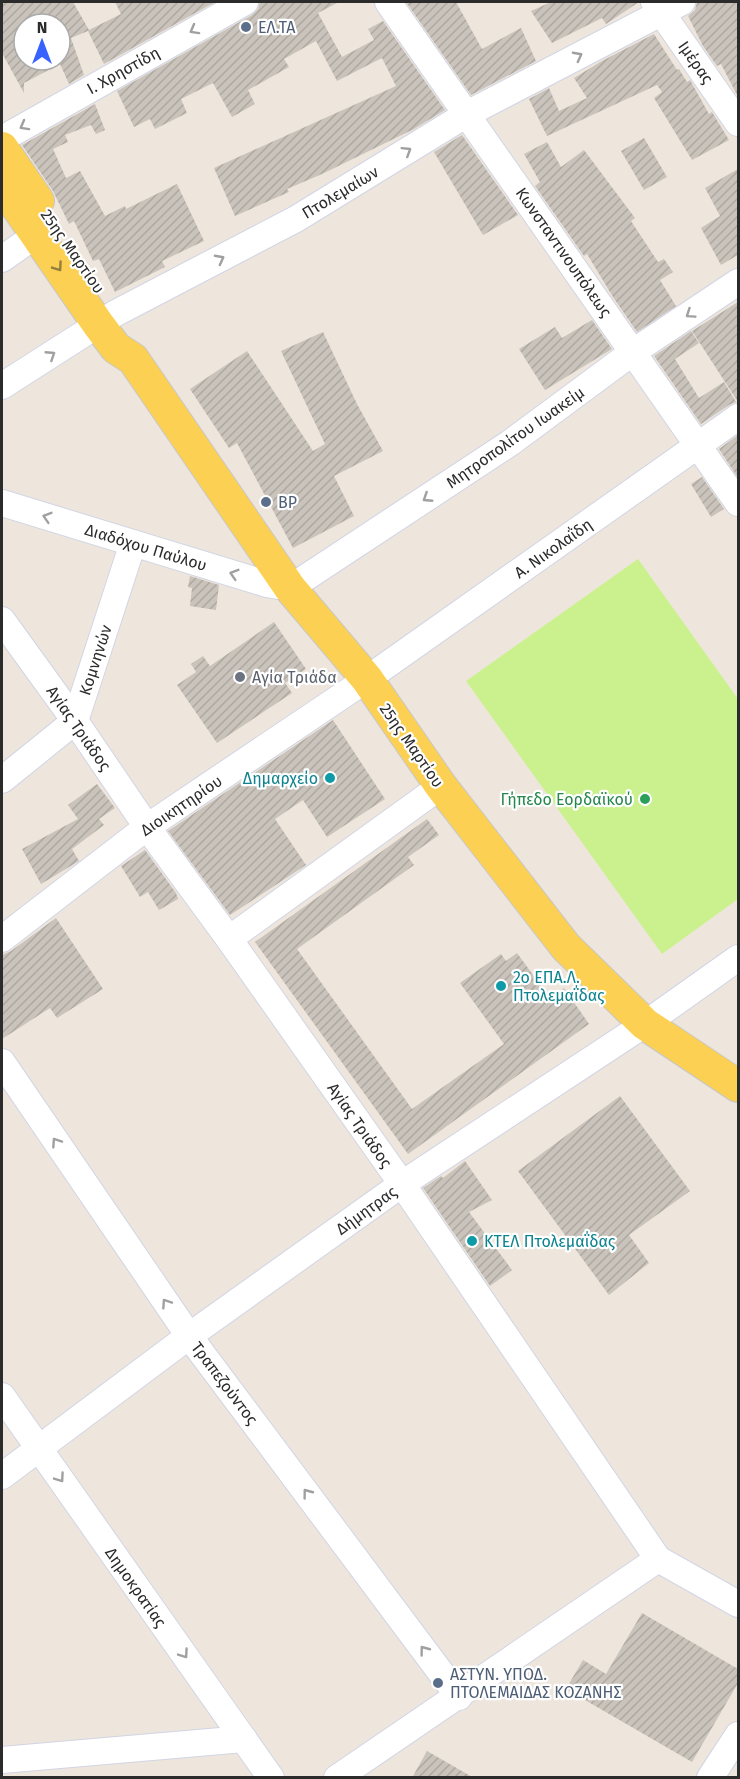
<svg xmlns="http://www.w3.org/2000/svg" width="740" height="1779" font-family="'Fira Sans',sans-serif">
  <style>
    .pitch { fill: #caf18e }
    .building { fill: url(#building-hatch); fill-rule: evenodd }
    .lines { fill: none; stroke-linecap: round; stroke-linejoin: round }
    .minor-casing { stroke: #d1d5e5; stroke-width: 28 }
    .major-casing { stroke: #c8c8c8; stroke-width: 34 }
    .minor { stroke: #fff; stroke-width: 26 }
    .major { stroke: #fcd052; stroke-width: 32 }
    .oneway { stroke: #a0a0a0 }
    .oneway2 { stroke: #947e3e }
    .service-dot { fill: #5c6f8a; stroke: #fff; stroke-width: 2 }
    .worship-dot { fill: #6b7280; stroke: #fff; stroke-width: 2 }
    .culture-dot { fill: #0f9aa8; stroke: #fff; stroke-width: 2 }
    .leisure-dot { fill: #2e9e5b; stroke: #fff; stroke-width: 2 }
    .labels { text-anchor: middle; stroke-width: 4.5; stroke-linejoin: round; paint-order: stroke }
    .service-label { font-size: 16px; fill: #4e5e75; stroke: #fff; text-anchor: start }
    .street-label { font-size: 16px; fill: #2b2b2b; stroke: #fff }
    .worship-label { font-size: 16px; fill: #5b616d; stroke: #fff; text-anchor: start }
    .culture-label { font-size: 16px; fill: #0d838f; stroke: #fff; text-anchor: start }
    .leisure-label { font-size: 16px; fill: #27864d; stroke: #fff; text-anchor: end }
  </style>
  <defs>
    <pattern id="building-hatch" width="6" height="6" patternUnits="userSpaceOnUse" patternTransform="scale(1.5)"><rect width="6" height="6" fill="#c9c3bb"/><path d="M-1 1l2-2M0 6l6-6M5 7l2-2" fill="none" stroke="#ada8a1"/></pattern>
  </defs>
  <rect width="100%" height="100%" fill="#eee6dc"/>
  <path class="pitch" d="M638 559 738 699V899L662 954 466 681Z"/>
  <g class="building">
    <path d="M2 2H73L89 30 121 14 115 2H215L104 64 88 31 71 38 84 75 69 84 60 64 24 83V93L2 53ZM24 24H60V60H24Z"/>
    <path d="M260 2H339L318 13 342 57 374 40 368 29 383 21 445 110 414 129 322 174 287 189 289 192 235 216 214 168 396 86 382 58 337 81 316 41 284 59 289 67 248 90 255 104 232 117 213 83 181 99 187 113 155 129 150 119 134 127 117 91 252 15 258 9Z"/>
    <path d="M406 2H456L482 49 521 28 536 61 471 95Z"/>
    <path d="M551 2H639L606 24 602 18 552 43 531 11Z"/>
    <path d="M697 2H738V97L721 64 717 66 703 46 688 16 695 10Z"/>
    <path d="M654 34 677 70 679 69 687 82 690 80 709 114 712 112 729 140 692 160 654 98 662 92 657 85 547 136 529 99 549 88 559 111 587 98 574 78 602 61Z"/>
    <path d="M95 104 105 130 96 134 91 125 65 135 68 142 53 149 66 178 80 171 105 216 125 206 126 209 177 184 204 241 162 261 165 267 115 292 99 259 93 261 74 221 69 224 53 191 22 145Z"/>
    <path d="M462 135 518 215 483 235 434 152Z"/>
    <path d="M644 138 667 177 644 190 621 151Z"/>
    <path d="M547 142 561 167 584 150 635 218 631 221 658 262 664 259 673 272 660 280 676 306 637 332 613 297 587 254 584 256 535 186 540 182 524 154Z"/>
    <path d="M738 169V255L721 265 701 228 720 216 705 188Z"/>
    <path d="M738 302V402L692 331Z"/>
    <path d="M592 320 612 349 545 390 519 349 555 327 562 338Z"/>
    <path d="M691 331 699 343 675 359 699 398 724 382 736 402 729 405 701 424 654 356Z"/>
    <path d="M323 332 357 404 383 451 334 476 354 516 293 548 237 443 229 448 190 389 247 351 313 451 325 444 281 351Z"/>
    <path d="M738 435V478L719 449Z"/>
    <path d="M702 477 724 509 711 517 691 484Z"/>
    <path d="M190 576 219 585 216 610 190 606 192 588 188 587Z"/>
    <path d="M274 622 306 669 285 683 292 693 217 743 177 685 196 672 191 664 203 656 210 666Z"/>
    <path d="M333 720 385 799 327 837 303 800 275 819 306 865 230 915 168 831Z"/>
    <path d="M97 784 115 808 99 819 104 825 72 849 79 861 41 884 22 849 78 819 68 805Z"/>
    <path d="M427 819 439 835 408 857 414 865 297 949 412 1109 504 1044 460 983 501 954 506 961 517 953 550 998 564 988 589 1024 408 1154 255 942Z"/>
    <path d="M145 850 176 893 178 899 159 910 148 892 140 897 121 866Z"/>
    <path d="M56 918 103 989 57 1018 50 1008 2 1039V955L11 951Z"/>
    <path d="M620 1096 690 1191 629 1235 649 1263 609 1295 518 1171Z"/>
    <path d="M465 1161 492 1200 469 1212 512 1270 490 1286 423 1188 441 1176 443 1178Z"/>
    <path d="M642 1613 738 1669V1683L692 1762 566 1689 583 1660 606 1674Z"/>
    <path d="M427 1751 474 1778H412Z"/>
  </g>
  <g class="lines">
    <defs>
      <g id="minor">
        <path d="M388 2 738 503"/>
        <path d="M654 2 738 123"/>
        <path d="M2 139 245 2"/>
        <path d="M2 259 36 235"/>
        <path d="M2 386 116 313 296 219 467 114 682 2"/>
        <path d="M2 503 267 584 290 588 510 443 633 352 738 282"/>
        <path d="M2 620 75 721 147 827 229 939 402 1184 658 1559 738 1604"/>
        <path d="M2 780 75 721 133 543"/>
        <path d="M2 939 147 827 367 679 738 417"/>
        <path d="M229 939 441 786"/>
        <path d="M2 1062 189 1336 459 1697"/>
        <path d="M2 1396 271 1778"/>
        <path d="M2 1476 189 1336 402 1184 645 1024 738 958"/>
        <path d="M2 1760 244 1739"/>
        <path d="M337 1778 658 1559"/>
        <path d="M710 1778 738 1735"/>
      </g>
      <g id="major">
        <path d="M2 148 38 201"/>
        <path d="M2 185 98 324 116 348 133 359 290 588 367 679 441 786 566 947 645 1024 738 1086"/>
      </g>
    </defs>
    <use href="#minor" class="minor-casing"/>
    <use href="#major" class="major-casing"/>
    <use href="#minor" class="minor"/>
    <use href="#major" class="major"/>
  </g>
  <defs><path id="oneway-chevron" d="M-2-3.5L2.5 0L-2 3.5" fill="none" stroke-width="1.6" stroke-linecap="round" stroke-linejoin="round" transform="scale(1.5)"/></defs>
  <g class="oneway">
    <use href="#oneway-chevron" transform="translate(194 30) rotate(151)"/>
    <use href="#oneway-chevron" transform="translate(578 56) rotate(-28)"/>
    <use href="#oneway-chevron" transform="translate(24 126) rotate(151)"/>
    <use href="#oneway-chevron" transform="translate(407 151) rotate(-32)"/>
    <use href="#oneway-chevron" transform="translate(220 259) rotate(-28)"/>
    <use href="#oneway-chevron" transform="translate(690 314) rotate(146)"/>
    <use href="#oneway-chevron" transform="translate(51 355) rotate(-33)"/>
    <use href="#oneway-chevron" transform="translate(427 498) rotate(147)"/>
    <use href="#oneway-chevron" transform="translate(47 517) rotate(-163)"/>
    <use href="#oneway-chevron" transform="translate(234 574) rotate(-163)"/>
    <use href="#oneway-chevron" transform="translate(56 1142) rotate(-124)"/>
    <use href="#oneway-chevron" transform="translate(166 1303) rotate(-124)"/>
    <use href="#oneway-chevron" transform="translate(60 1478) rotate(55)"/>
    <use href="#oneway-chevron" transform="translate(307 1493) rotate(-127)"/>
    <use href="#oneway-chevron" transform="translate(424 1650) rotate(-127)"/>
    <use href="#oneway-chevron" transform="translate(184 1654) rotate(55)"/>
  </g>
  <use class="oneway2" href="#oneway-chevron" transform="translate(58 267) rotate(55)"/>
  <g class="service-dot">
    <circle cx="246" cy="27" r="6"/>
    <circle cx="266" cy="502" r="6"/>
    <circle cx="438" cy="1683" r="6"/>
  </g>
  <circle class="worship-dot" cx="240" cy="677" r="6"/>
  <g class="culture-dot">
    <circle cx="330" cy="778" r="6"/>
    <circle cx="501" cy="986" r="6"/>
    <circle cx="472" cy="1241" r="6"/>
  </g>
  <circle class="leisure-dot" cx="645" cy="799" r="6"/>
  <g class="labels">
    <g class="service-label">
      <text x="258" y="33">ΕΛ.ΤΑ</text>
      <text x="278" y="508">BP</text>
      <text x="450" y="1680">ΑΣΤΥΝ. ΥΠΟΔ.<tspan x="450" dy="18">ΠΤΟΛΕΜΑΙΔΑΣ ΚΟΖΑΝΗΣ</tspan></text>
    </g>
    <g class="street-label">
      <text transform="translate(696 62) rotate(55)" y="6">Ιμέρας</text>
      <text transform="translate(123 70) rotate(-29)" y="6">Ι. Χρηστίδη</text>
      <text transform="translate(340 192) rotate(-31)" y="6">Πτολεμαίων</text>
      <text transform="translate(73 251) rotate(55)" y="6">25ης Μαρτίου</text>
      <text transform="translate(564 252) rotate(55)" y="6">Κωνσταντινουπόλεως</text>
      <text transform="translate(515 437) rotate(-35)" y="6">Μητροπολίτου Ιωακείμ</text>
      <text transform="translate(146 547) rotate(17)" y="6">Διαδόχου Παύλου</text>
      <text transform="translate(553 548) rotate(-35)" y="6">Α. Νικολαΐδη</text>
      <text transform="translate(95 660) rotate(-72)" y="6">Κομνηνών</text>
      <text transform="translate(79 728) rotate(55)" y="6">Αγίας Τριάδος</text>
      <text transform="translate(412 745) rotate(55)" y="6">25ης Μαρτίου</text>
      <text transform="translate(181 805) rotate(-34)" y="6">Διοικητηρίου</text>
      <text transform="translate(360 1125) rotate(55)" y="6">Αγίας Τριάδος</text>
      <text transform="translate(366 1210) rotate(-36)" y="6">Δήμητρας</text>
      <text transform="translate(225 1383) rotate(53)" y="6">Τραπεζούντος</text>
      <text transform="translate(136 1587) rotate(55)" y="6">Δημοκρατίας</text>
    </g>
    <g class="worship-label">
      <text x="252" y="683">Αγία Τριάδα</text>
    </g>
    <g class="culture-label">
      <text x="318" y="784" text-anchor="end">Δημαρχείο</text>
      <text x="513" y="983">2ο ΕΠΑ.Λ.<tspan x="513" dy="18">Πτολεμαΐδας</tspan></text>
      <text x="484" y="1247">ΚΤΕΛ Πτολεμαΐδας</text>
    </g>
    <g class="leisure-label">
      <text x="633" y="805">Γήπεδο Εορδαϊκού</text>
    </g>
  </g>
  <rect width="740" height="1779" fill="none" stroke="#2b2b2b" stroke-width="6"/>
  <g transform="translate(42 42)"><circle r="28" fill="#ffffff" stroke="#aaaaaa" stroke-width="1.5"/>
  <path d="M0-4.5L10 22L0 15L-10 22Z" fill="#3762ff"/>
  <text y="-9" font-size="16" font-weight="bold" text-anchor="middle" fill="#2b2b2b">N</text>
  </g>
</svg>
